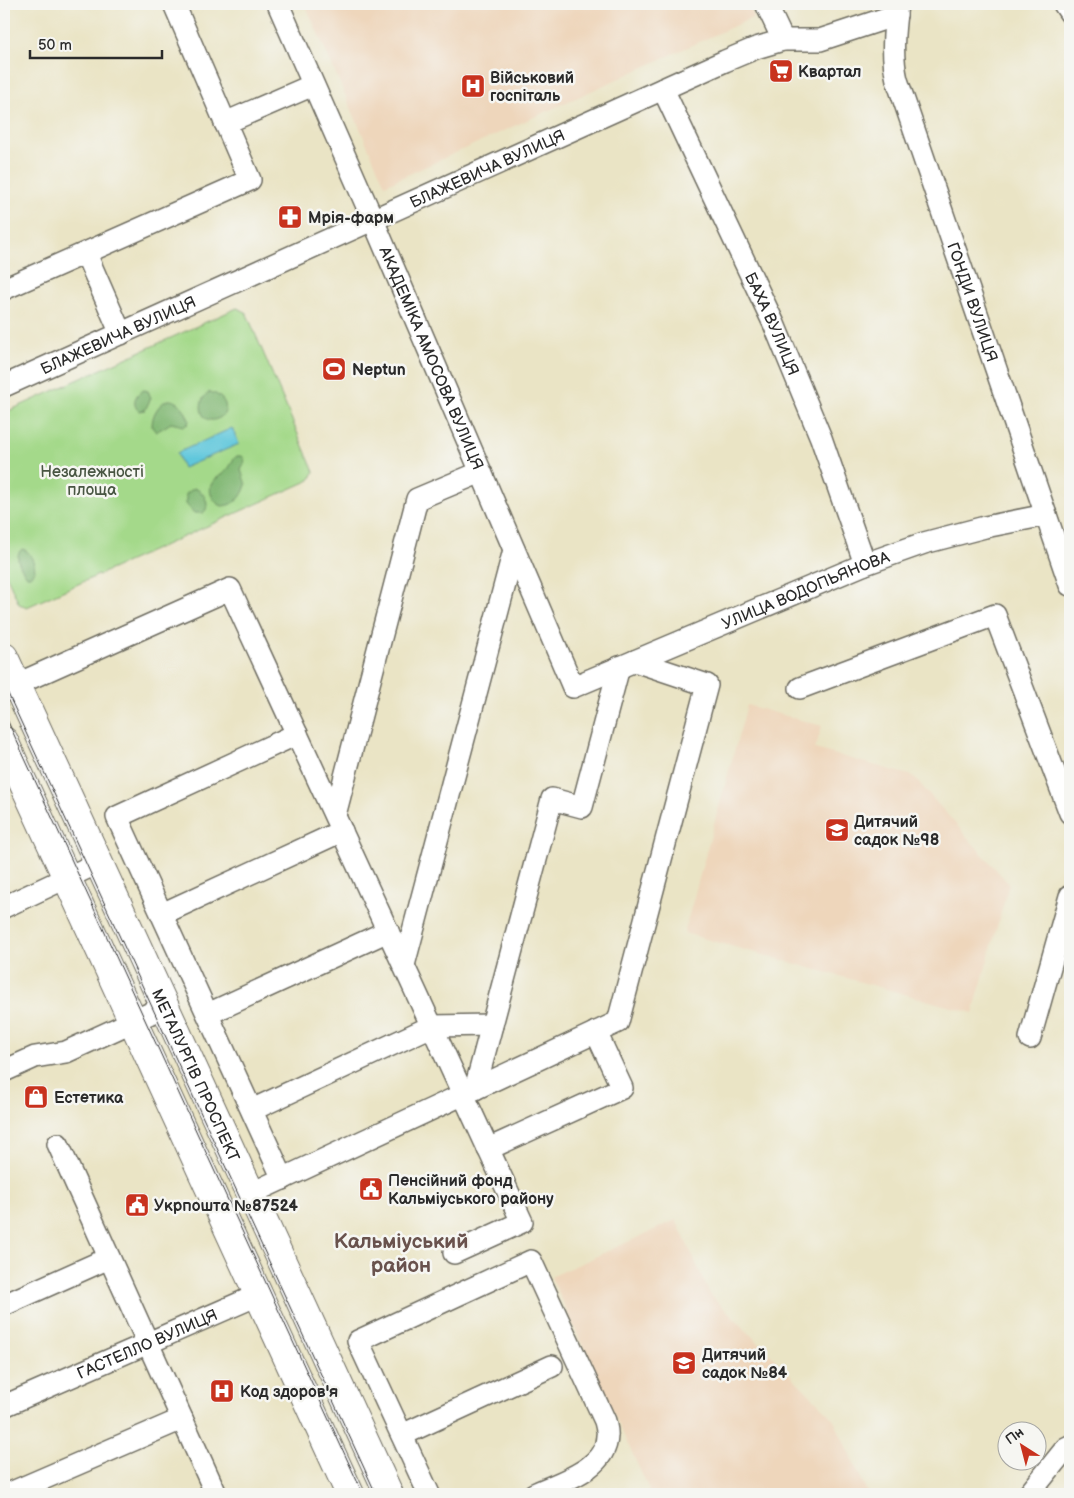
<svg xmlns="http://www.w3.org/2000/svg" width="1074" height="1498" font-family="'Balsamiq Sans',sans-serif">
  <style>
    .built { fill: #eed6bb }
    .green { fill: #a4d98a; stroke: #68825a }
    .forest { fill: #83b976; stroke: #577250 }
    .water { fill: #60c7dc; stroke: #467984 }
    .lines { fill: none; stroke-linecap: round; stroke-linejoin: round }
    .minor-casing { stroke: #6e6c61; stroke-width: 24 }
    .major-casing { stroke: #6e6c61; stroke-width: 30 }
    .minor { stroke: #fff; stroke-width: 21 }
    .major { stroke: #fff; stroke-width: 28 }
    .tram { stroke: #2b2b2b; stroke-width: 1 }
    .labels { text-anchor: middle; stroke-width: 5; stroke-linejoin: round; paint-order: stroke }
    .poi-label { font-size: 16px; font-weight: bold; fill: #2b2b2b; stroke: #f6f6f2; text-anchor: start }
    .street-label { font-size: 16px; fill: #2b2b2b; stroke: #f6f6f2 }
    .park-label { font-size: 16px; fill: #495643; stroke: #f6f6f2 }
    .district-label { font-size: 21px; font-weight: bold; fill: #69524d; stroke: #f6f6f2 }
  </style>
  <rect width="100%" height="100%" fill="#f6f6f2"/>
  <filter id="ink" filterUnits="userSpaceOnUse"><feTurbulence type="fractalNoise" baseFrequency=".02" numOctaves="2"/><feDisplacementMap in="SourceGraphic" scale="10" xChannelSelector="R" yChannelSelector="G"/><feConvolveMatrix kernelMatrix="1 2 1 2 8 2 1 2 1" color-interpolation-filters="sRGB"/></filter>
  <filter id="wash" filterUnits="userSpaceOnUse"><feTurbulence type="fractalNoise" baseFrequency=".0096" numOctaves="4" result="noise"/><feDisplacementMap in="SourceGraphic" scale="20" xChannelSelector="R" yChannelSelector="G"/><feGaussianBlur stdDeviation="1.12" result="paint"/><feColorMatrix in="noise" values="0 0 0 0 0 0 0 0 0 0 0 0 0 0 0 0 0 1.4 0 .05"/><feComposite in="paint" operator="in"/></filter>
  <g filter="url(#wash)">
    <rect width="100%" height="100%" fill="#eae4c5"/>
    <g class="built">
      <path d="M305 4H748L754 17 385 185Z"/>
      <path d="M747 705 822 726 815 749 913 776 1009 884 973 1013 684 933Z"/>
      <path d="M676 1220 710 1294 833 1418 868 1494H651L551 1277Z"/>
    </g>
    <path class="green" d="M237 308 246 312 314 472 310 480 27 607 19 604 4 570V413Z"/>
    <g class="forest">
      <path d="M144 390 148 391 151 398 145 410 139 411C131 404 135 394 144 390Z"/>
      <path d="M210 392C219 394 228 402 225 412 224 415 220 418 217 419 199 426 196 398 210 392Z"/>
      <path d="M167 400C180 399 185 410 189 420L188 424 184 426 171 423 156 432 152 427C152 415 157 406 167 400Z"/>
      <path d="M237 456H242C247 461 244 464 241 470L246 485C242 498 235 505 222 506 216 503 213 500 211 494 207 480 221 477 228 469 232 464 232 459 237 456Z"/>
      <path d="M194 488C204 491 212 506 203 513H194L186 504V494Z"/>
      <path d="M22 549C31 551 34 562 35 570L30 576H27C21 568 13 557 22 549Z"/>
    </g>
    <path class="water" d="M232 428 239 444 183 468 177 453Z"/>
  </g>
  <g filter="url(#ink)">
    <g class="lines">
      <defs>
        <g id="minor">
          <path id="s1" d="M278 4 373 220 573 687 865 564 924 543 985 527 1046 515"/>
          <path d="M766 4 783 40"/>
          <path id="s2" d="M897 4C894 30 891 54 897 80L1070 585"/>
          <path d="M1064 4 1070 13"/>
          <path id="s3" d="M663 89 774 324 821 438 865 564"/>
          <path d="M225 123 313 85"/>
          <path d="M86 254 121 334"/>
          <path d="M4 289 250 180 174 4"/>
          <path id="s4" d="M4 386 725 61 756 48 783 40H820L896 15"/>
          <path d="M800 688 995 615 1070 813"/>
          <path d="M4 690 230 589 522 1222 454 1253"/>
          <path d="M335 815 417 499 481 472"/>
          <path d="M4 907 98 863"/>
          <path d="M162 914 342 831"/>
          <path d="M404 965 514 550"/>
          <path d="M208 1014 388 931"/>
          <path d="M1030 1038 1070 896"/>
          <path d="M4 1071 35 1057 66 1052 164 1007"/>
          <path d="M475 1089 552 799 582 807 619 667"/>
          <path d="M252 1110 432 1026 492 1025"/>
          <path d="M58 1144 216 1494"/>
          <path d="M488 1149 622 1088 596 1032"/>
          <path d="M283 1179 117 817 297 734"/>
          <path d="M250 1194 618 1022 707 685 635 661"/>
          <path d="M4 1305 109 1258"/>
          <path id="s5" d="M4 1406 258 1295"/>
          <path d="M402 1435 552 1366"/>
          <path d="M8 1494 182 1419"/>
          <path d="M429 1494 358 1341 531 1261 605 1421C606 1426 608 1432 607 1436 606 1470 559 1482 534 1494"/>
          <path d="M1029 1494 1066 1448 1070 1446"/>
        </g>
        <g id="major">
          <path id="s6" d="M4 657 389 1494"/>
          <path d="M4 741 350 1494"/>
        </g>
      </defs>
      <use href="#minor" class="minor-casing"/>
      <use href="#major" class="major-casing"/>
      <use href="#minor" class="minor"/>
      <use href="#major" class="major"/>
      <g class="tram">
        <path d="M4 685 376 1494"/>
        <path d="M4 713 363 1494"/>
      </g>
    </g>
  </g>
  <defs>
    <symbol id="supermarket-square" viewBox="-11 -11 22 22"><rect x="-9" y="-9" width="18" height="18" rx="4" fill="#c8321e" stroke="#f6f6f2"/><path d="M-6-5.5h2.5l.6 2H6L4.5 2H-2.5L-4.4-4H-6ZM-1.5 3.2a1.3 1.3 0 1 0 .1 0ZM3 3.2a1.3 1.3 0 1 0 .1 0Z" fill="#fff"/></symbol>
    <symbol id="hospital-square" viewBox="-11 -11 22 22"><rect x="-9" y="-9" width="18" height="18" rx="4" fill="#c8321e" stroke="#f6f6f2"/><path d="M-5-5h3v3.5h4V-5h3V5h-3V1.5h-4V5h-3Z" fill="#fff"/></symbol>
    <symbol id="pharmacy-square" viewBox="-11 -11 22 22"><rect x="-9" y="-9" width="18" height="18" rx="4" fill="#c8321e" stroke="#f6f6f2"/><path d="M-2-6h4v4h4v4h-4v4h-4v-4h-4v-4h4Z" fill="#fff"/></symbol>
    <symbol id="stadium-square" viewBox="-11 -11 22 22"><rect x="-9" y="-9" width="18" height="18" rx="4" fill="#c8321e" stroke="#f6f6f2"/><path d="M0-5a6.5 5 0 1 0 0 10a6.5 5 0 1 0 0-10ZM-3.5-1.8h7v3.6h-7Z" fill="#fff"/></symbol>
    <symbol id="school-square" viewBox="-11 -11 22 22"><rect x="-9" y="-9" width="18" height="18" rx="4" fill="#c8321e" stroke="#f6f6f2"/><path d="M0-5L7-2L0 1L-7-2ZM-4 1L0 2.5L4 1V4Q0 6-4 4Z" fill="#fff"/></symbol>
    <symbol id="shop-square" viewBox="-11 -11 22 22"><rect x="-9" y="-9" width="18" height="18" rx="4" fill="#c8321e" stroke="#f6f6f2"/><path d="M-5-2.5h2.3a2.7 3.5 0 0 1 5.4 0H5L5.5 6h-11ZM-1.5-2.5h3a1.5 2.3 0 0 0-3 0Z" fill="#fff"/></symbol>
    <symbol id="civic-square" viewBox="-11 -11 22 22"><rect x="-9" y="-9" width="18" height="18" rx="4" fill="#c8321e" stroke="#f6f6f2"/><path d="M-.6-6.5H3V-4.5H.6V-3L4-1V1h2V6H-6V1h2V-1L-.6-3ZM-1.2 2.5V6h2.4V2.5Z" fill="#fff"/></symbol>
  </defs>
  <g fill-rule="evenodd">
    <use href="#supermarket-square" x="767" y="57" width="28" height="28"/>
    <use href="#hospital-square" x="459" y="72" width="28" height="28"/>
    <use href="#pharmacy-square" x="276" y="203" width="28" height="28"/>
    <use href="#stadium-square" x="320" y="355" width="28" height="28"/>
    <use href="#school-square" x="823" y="816" width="28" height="28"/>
    <use href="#shop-square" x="22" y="1083" width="28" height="28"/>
    <use href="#civic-square" x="357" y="1175" width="28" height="28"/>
    <use href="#civic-square" x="123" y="1191" width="28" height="28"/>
    <use href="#school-square" x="670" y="1349" width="28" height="28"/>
    <use href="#hospital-square" x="208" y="1377" width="28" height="28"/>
  </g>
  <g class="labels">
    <g class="poi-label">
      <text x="798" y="77">Квартал</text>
      <text x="490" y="83">Військовий<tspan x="490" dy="18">госпіталь</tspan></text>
      <text x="308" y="223">Мрія-фарм</text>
      <text x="352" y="375">Neptun</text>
      <text x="854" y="827">Дитячий<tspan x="854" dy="18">садок №98</tspan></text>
      <text x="54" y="1103">Естетика</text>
      <text x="388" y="1186">Пенсійний фонд<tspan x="388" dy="18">Кальміуського району</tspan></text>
      <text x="154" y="1211">Укрпошта №87524</text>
      <text x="702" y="1360">Дитячий<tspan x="702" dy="18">садок №84</tspan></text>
      <text x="240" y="1397">Код здоров'я</text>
    </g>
    <g class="street-label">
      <text dy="6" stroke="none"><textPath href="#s4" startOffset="530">БЛАЖЕВИЧА ВУЛИЦЯ</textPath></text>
      <text dy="6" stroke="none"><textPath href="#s2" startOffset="311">ГОНДИ ВУЛИЦЯ</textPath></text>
      <text dy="6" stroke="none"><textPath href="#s3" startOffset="259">БАХА ВУЛИЦЯ</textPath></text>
      <text dy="6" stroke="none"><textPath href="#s4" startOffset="125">БЛАЖЕВИЧА ВУЛИЦЯ</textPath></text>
      <text dy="6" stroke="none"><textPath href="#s1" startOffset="386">АКАДЕМІКА АМОСОВА ВУЛИЦЯ</textPath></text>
      <text dy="6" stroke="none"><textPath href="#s1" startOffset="996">УЛИЦА ВОДОПЬЯНОВА</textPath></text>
      <text dy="6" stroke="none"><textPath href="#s6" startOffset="460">МЕТАЛУРГІВ ПРОСПЕКТ</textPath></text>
      <text dy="6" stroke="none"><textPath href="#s5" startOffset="156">ГАСТЕЛЛО ВУЛИЦЯ</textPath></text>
    </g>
    <g class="park-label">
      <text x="92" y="477">Незалежності<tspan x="92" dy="18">площа</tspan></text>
    </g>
    <g class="district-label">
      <text x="401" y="1248">Кальміуський<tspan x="401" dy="24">район</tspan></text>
    </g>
  </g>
  <rect width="1074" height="1498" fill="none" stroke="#f6f6f2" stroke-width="20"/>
  <g transform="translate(1022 1446) rotate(324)"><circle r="24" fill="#f6f6f2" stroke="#a5a5a2"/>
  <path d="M0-4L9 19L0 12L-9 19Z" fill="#c8321e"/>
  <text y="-8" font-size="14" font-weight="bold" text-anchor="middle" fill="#2b2b2b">Пн</text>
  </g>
  <path d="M30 50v8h132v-8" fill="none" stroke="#2b2b2b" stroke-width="2.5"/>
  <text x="38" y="50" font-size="15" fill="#2b2b2b" stroke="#f6f6f2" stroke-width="4" paint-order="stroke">50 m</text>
</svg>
